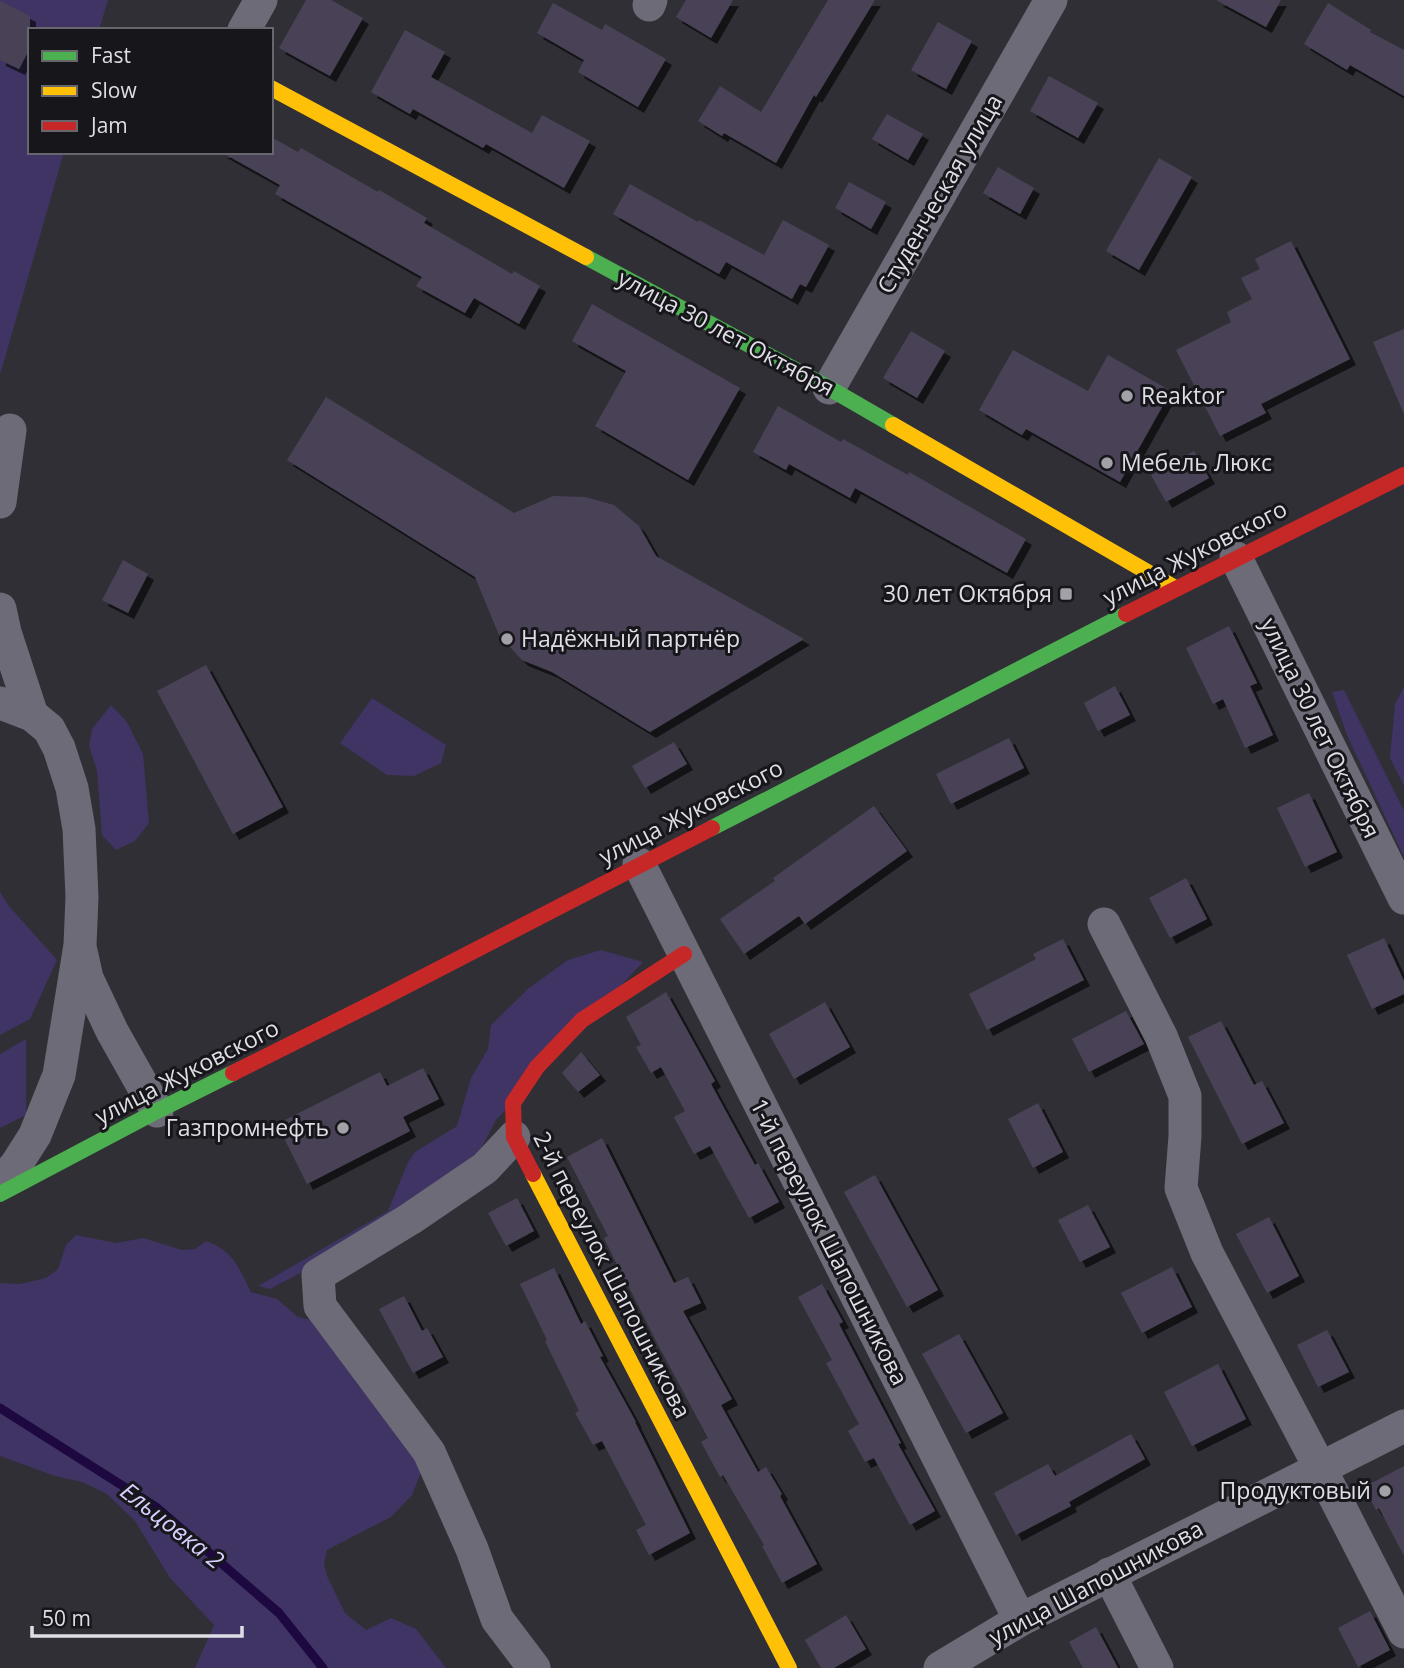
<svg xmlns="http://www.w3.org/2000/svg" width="1404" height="1668" font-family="'Open Sans',sans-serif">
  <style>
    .green { fill: #3f3463 }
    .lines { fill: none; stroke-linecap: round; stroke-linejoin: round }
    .stream { stroke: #1d0940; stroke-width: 9 }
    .building { fill: #484356; filter: url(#shadow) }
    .street { stroke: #6d6b77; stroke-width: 33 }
    .fast { stroke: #4caf50; stroke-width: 16 }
    .slow { stroke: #ffc107; stroke-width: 16 }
    .jam { stroke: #c62828; stroke-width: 16 }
    .poi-dot { fill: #a2a1a8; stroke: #16161b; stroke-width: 2.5 }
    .labels { text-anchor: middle; stroke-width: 6; stroke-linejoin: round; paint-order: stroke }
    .street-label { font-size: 23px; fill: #dfdee6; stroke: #16161b }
    .poi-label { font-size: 23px; fill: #dfdee6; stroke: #16161b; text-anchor: start }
    .water-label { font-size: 24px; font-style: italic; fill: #d5cefc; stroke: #16161b }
  </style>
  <defs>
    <filter id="shadow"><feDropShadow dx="6" dy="6" stdDeviation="0" flood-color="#0009"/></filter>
  </defs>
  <rect width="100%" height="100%" fill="#302f36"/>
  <g class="green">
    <path d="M0 0H108L99 30H30V152H64L0 375Z"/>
    <path d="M1404 687V786L1390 758 1395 704Z"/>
    <path d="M1344 690 1404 811V857L1347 735 1332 692Z"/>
    <path d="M372 698 446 745 441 763 414 776 387 775 340 743Z"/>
    <path d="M111 705 127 722 143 754 149 823 135 841 116 850 102 835 97 771 89 746 92 729Z"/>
    <path d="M0 892 8 905 57 960 30 1019 0 1035Z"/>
    <path d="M601 950 643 962 496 1120 472 1166 357 1243 270 1289 258 1286 388 1211 408 1162 415 1152 457 1126 471 1078 488 1049 491 1025 529 988 568 960Z"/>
    <path d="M26 1039V1115L0 1128V1054Z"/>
    <path d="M76 1235 116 1243 143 1238 182 1250 195 1249 206 1241C234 1251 238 1267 251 1292L277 1299 298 1317 312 1320 429 1452 412 1495 391 1517 327 1550 324 1563 327 1576 345 1613 366 1630 391 1618 416 1629 446 1668H195L214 1625 170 1578 135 1521 107 1494 82 1482 55 1476 0 1456V1283L20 1284 46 1278 58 1269 66 1245Z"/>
  </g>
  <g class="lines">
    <path class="stream" d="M0 1408 156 1507 279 1613 323 1668"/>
  </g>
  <g class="building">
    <path d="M306 0H331L363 18 330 76 279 48Z"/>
    <path d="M686 0H733L711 38 676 17Z"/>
    <path d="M828 0H875L816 97 814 95 776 163 724 133 722 136 698 121 720 86 761 112Z"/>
    <path d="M1216 0H1281L1266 27Z"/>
    <path d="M0 1 30 16V48L19 69 0 60Z"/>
    <path d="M553 3 602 30 605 24 666 59 638 107 578 72 584 60 537 33Z"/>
    <path d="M1328 3 1371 30 1370 32 1404 50V96L1350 65 1347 70 1304 44Z"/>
    <path d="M938 22 972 41 946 89 911 70Z"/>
    <path d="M405 30 445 52 431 77 532 133 542 115 590 141 564 188 486 144 483 148 413 109 410 114 371 92Z"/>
    <path d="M1049 76 1098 103 1078 138 1030 111Z"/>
    <path d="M887 114 923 134 908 160 872 139Z"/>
    <path d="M271 137 298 152 301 148 378 192 379 190 427 218 424 223 512 274 514 271 540 286 519 324 474 298 465 313 416 286 422 277 275 194 280 185 221 152H271Z"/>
    <path d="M1159 158 1192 177 1139 270 1106 251Z"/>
    <path d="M998 167 1034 188 1020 214 983 193Z"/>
    <path d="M849 182 886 202 871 229 835 208Z"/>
    <path d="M630 184 698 222 699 220 764 255 783 220 829 245 806 287 800 284 792 299 726 262 719 274 613 214Z"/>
    <path d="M1291 241 1350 359 1261 404 1266 413 1220 436 1176 350 1231 322 1227 312 1252 299 1241 278 1260 269 1255 259Z"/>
    <path d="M592 304 740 388 688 480 595 426 626 371 572 341Z"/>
    <path d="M1404 329V414L1373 342Z"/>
    <path d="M911 331 945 351 917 398 883 378Z"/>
    <path d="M1013 350 1088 391 1108 355 1171 391 1120 482 1026 429 1022 435 979 410Z"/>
    <path d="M326 397 514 513 553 496 585 497 614 505 639 526 656 556 804 639 650 732 552 672 522 660 499 635 475 577 287 460Z"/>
    <path d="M778 406 841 442 843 439 908 475 909 472 1026 539 1007 573 855 488 850 498 789 464 786 470 753 452Z"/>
    <path d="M1194 451 1209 478 1166 502 1151 475Z"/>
    <path d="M123 560 148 574 128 613 102 600Z"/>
    <path d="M1229 626 1257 683 1250 686 1273 735 1245 748 1223 699 1213 704 1186 648Z"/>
    <path d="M206 665 283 807 233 834 157 691Z"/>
    <path d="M1115 686 1130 715 1098 731 1084 703Z"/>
    <path d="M1009 738 1024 768 951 804 936 774Z"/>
    <path d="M674 742 687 764 645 788 632 766Z"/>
    <path d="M1309 793 1337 852 1305 867 1277 808Z"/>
    <path d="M874 806 907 851 805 924 799 916 744 954 720 919 775 881 773 878Z"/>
    <path d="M1186 878 1207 919 1170 938 1149 898Z"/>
    <path d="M1384 938 1404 981V994L1372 1009 1347 955Z"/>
    <path d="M1063 939 1084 980 987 1030 969 994 1036 959 1033 954Z"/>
    <path d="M666 992 715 1081 711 1084 755 1165 758 1163 779 1202 749 1218 710 1146 694 1154 674 1117 685 1111 661 1067 651 1073 636 1047 641 1045 626 1017Z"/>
    <path d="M825 1002 850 1047 794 1079 769 1034Z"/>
    <path d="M1126 1011 1144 1044 1089 1072 1072 1039Z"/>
    <path d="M1221 1021 1254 1085 1262 1081 1284 1123 1242 1144 1188 1037Z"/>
    <path d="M581 1052 600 1075 578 1092 562 1073Z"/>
    <path d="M423 1068 439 1099 403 1117 410 1131 307 1184 277 1124 380 1072 387 1086Z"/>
    <path d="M1038 1103 1063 1152 1033 1168 1008 1119Z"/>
    <path d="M602 1138 674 1283 688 1277 701 1303 683 1311 732 1399 721 1405 758 1472 766 1467 782 1494 780 1496 817 1564 782 1583 762 1546 764 1545 723 1475 720 1477 701 1442 708 1438 657 1343 625 1279H624L604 1238 608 1236 567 1157Z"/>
    <path d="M875 1175 938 1290 907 1307 844 1192Z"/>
    <path d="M517 1198 534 1231 506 1246 488 1213Z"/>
    <path d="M1088 1205 1110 1247 1080 1262 1058 1220Z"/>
    <path d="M1269 1217 1299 1276 1267 1293 1236 1234Z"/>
    <path d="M1172 1267 1192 1307 1142 1333 1121 1293Z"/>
    <path d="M554 1268 581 1324 585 1321 603 1356 600 1357 636 1422H635L690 1533 649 1555 636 1530 646 1525 602 1441 593 1445 575 1413 579 1411 545 1341 547 1340 520 1284Z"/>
    <path d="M822 1284 843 1322 839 1324 901 1443 898 1444 935 1511 910 1525 874 1458 865 1462 848 1431 859 1424 826 1363 832 1360 798 1297Z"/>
    <path d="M404 1296 422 1331 427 1328 443 1357 413 1373 379 1309Z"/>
    <path d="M1327 1330 1349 1372 1318 1387 1297 1345Z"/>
    <path d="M959 1334 1003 1413 966 1433 922 1354Z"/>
    <path d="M1218 1364 1246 1419 1192 1446 1164 1392Z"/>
    <path d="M1131 1434 1145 1459 1069 1502 1071 1506 1016 1535 994 1493 1048 1464 1055 1476Z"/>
    <path d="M1404 1466V1556L1379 1508 1376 1510 1364 1487Z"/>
    <path d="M1370 1611 1390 1650 1358 1667 1338 1628Z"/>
    <path d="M846 1615 866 1649 834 1668H821L805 1640Z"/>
    <path d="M1096 1627 1118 1668H1083L1069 1642Z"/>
  </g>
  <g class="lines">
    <g class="street">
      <path d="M649 5 651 0"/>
      <path d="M244 30 261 0"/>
      <path d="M829 388 1051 0"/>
      <path d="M0 502 10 430"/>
      <path d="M1236 558 1404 898"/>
      <path d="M0 609 5 632 32 715"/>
      <path d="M0 703 32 715 49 729 59 748 72 788 79 829 82 897 80 945 59 1075 35 1135 16 1165 0 1183"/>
      <path d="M639 864 1020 1620"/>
      <path d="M1104 924 1161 1036 1185 1096V1136L1181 1188 1207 1253 1320 1468 1404 1632"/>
      <path d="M81 951 87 978 112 1031 157 1111"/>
      <path d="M514 1137 485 1168 410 1219 318 1275 320 1306 429 1452 472 1549 497 1619 534 1668"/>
      <path d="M1109 1574 1157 1668"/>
      <path d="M940 1668 1020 1620 1404 1426"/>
    </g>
    <g class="fast">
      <path d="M586 257 829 388 893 425"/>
      <path d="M712 828 1126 614"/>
      <path d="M0 1194 157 1111 233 1073"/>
    </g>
    <g class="slow">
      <path d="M271 88 586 257"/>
      <path d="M893 425 1175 588"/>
      <path d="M533 1174 789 1668"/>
    </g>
    <g class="jam">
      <path d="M1126 614 1404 475"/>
      <path d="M233 1073 373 1003 712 828"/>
      <path d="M533 1174 514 1137 513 1103 537 1067 582 1020 684 954"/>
    </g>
  </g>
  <g class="poi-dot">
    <circle cx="1127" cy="396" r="7"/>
    <circle cx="1107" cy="463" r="7"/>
    <rect x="1059" y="587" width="14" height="14" rx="3.5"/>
    <circle cx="507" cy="639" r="7"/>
    <circle cx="343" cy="1128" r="7"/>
    <circle cx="1385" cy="1491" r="7"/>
  </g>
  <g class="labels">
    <g class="street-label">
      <text transform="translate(940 194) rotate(-60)" y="8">Студенческая улица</text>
      <text transform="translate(726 333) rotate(28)" y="8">улица 30 лет Октября</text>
      <text transform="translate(1195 553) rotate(-27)" y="8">улица Жуковского</text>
      <text transform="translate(1320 728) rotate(64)" y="8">улица 30 лет Октября</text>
      <text transform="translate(691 812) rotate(-27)" y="8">улица Жуковского</text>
      <text transform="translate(187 1072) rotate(-27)" y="8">улица Жуковского</text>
      <text transform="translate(829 1242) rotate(63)" y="8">1-й переулок Шапошникова</text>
      <text transform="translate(612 1275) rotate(63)" y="8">2-й переулок Шапошникова</text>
      <text transform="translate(1096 1583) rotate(-28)" y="8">улица Шапошникова</text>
    </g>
    <g class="poi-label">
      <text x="1141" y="404">Reaktor</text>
      <text x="1121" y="471">Мебель Люкс</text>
      <text x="1052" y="602" text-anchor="end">30 лет Октября</text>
      <text x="521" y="647">Надёжный партнёр</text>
      <text x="329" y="1136" text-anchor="end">Газпромнефть</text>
      <text x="1371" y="1499" text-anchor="end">Продуктовый</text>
    </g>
    <g class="water-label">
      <text transform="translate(172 1526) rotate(38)" y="8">Ельцовка 2</text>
    </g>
  </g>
  <rect x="28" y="28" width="245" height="126" fill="#16161b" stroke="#66666c" stroke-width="2"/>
  <rect x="42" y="51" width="35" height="10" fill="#4caf50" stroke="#66666c" stroke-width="2"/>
  <text x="91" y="63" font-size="21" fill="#dfdee6">Fast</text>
  <rect x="42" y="86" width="35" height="10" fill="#ffc107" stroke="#66666c" stroke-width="2"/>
  <text x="91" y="98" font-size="21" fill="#dfdee6">Slow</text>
  <rect x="42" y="121" width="35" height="10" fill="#c62828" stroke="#66666c" stroke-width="2"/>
  <text x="91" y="133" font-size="21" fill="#dfdee6">Jam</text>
  <path d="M32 1626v10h210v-10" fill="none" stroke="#dfdee6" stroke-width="3.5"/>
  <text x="42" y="1626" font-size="21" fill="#dfdee6" stroke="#16161b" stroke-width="5" paint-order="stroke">50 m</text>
</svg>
